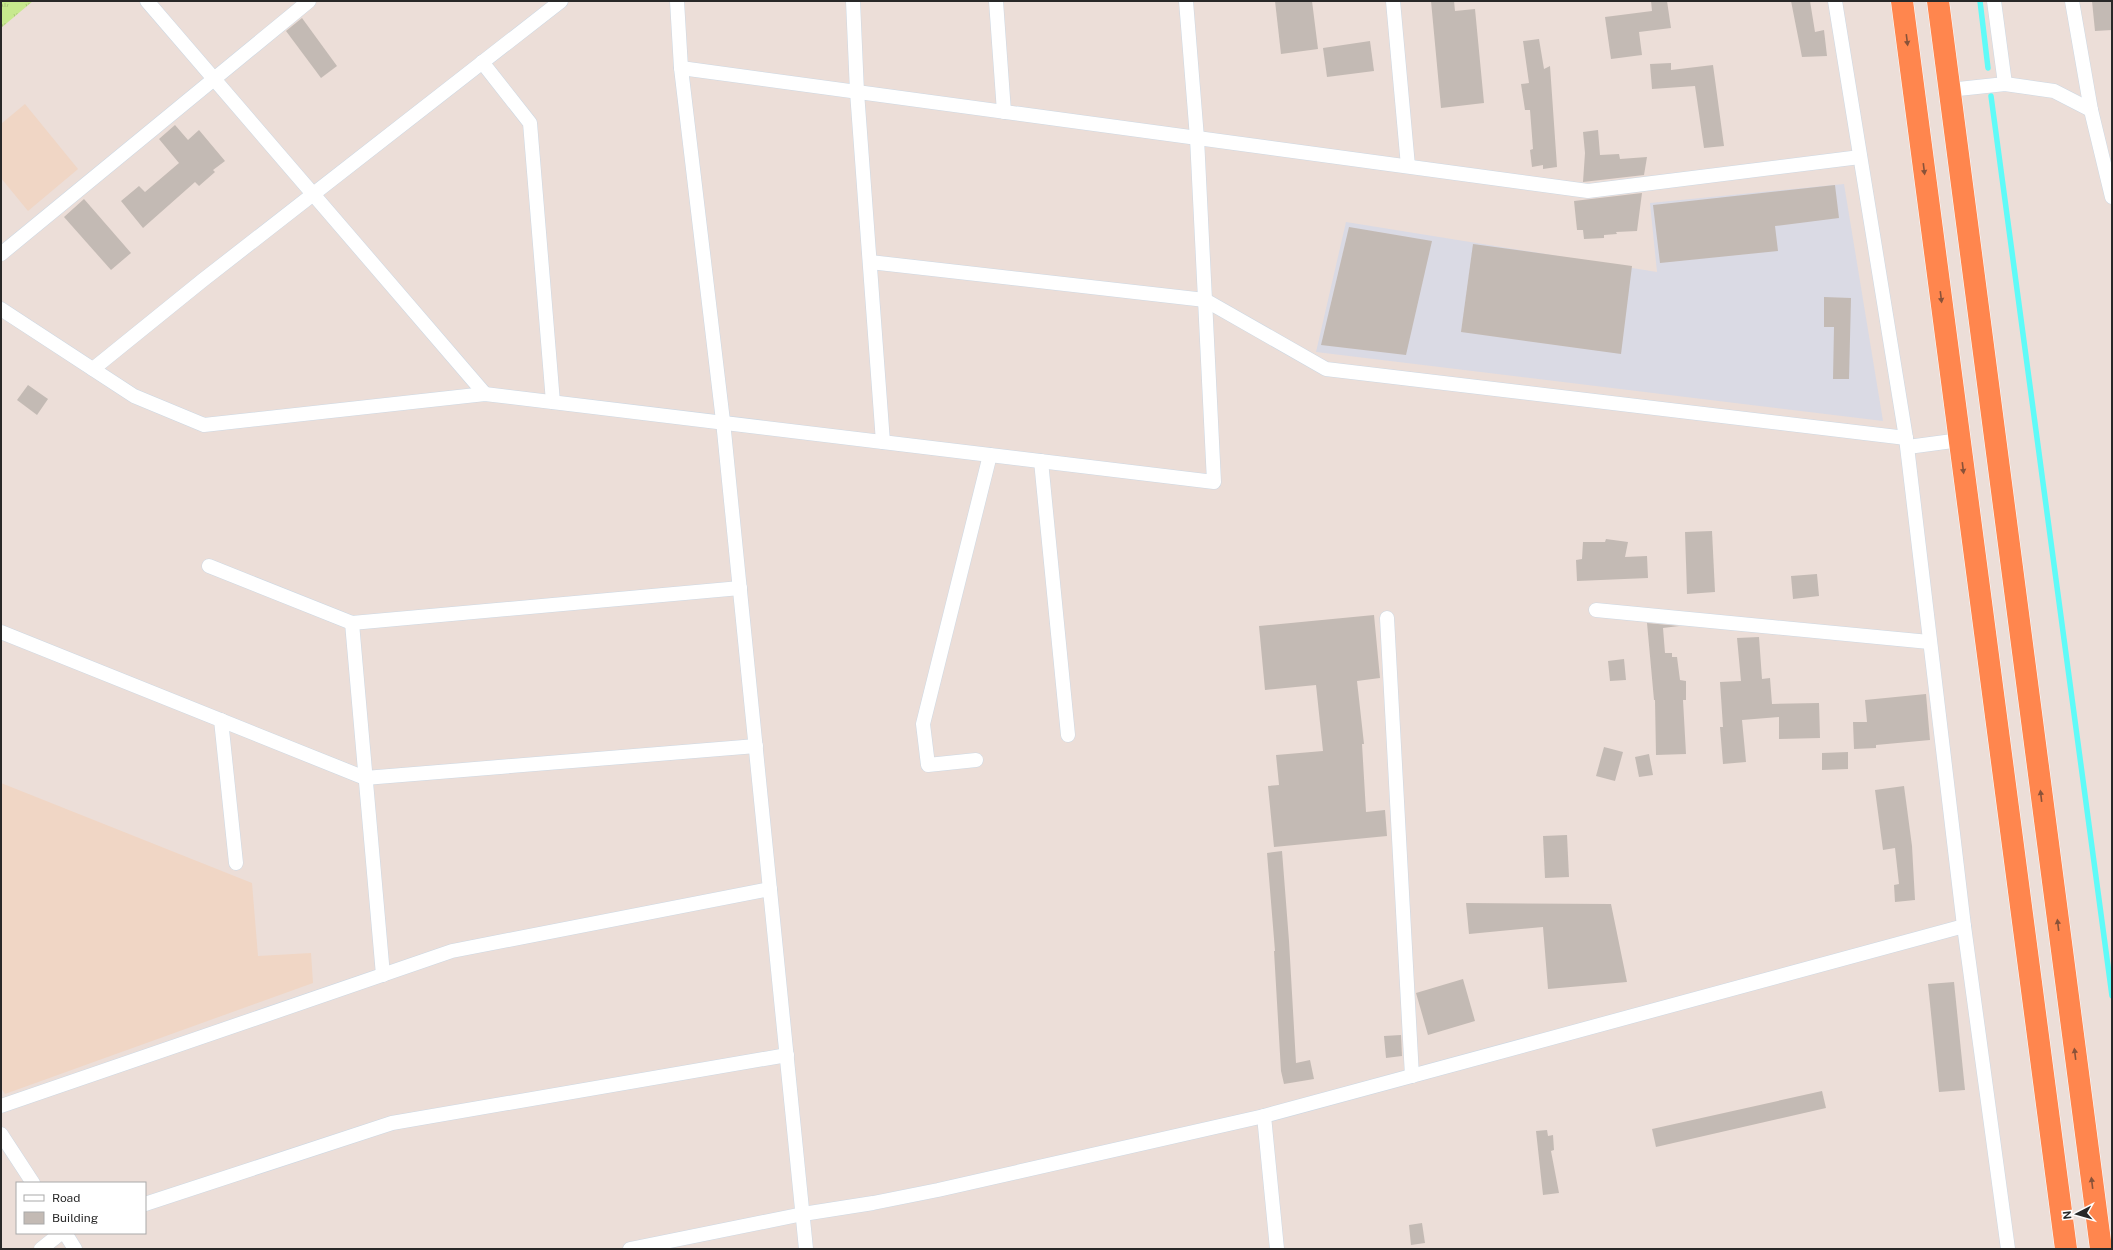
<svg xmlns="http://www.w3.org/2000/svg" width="2113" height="1250" font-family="'Public Sans',sans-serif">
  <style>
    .industrial { fill: #dadae4 }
    .education { fill: #f0d6c5 }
    .park { fill: url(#park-tufts) }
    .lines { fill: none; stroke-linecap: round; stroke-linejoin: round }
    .stream { stroke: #5ffbf8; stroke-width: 5.5 }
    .building { fill: #c3bab4 }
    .minor-casing { stroke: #cdd8e3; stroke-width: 15 }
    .trunk-casing { stroke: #fff; stroke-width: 23 }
    .minor { stroke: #fff; stroke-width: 14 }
    .trunk { stroke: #ff864e; stroke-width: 22 }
    .oneway { fill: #895239 }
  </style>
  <defs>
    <pattern id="park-tufts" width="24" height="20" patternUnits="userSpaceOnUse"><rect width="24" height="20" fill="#c7e98e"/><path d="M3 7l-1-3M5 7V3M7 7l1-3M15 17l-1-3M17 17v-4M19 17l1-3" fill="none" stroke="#abc87a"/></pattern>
  </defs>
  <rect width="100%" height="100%" fill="#ecded8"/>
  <path class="industrial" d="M1844 184 1883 421 1316 352 1346 222 1657 272 1650 203Z"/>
  <g class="education">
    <path d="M25 104 78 169 28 211 1 178V124Z"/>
    <path d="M1 783 252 883 258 956 311 953 313 983 5 1094 1 1088Z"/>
  </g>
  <path class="park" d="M1 1H33L1 28Z"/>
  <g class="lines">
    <g class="stream">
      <path d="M1980 1 1988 68"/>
      <path d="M1991 96 2112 996"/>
    </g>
  </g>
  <g class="building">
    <path d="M1275 1H1312L1318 49 1281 54Z"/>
    <path d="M1431 1H1454L1455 11 1475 9 1484 103 1441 108Z"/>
    <path d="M1651 1H1667L1671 28 1639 32 1642 55 1611 59 1605 17 1652 11Z"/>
    <path d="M1791 1H1810L1815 32 1824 30 1827 56 1802 57Z"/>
    <path d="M2092 1H2112V30L2095 31Z"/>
    <path d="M302 18 337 66 321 78 286 31Z"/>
    <path d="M1539 39 1544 69 1550 66 1557 167 1543 169V165L1532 167 1530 150 1533 149 1530 110H1525L1521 84 1529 83 1523 41Z"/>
    <path d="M1370 41 1374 71 1327 77 1323 48Z"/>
    <path d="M1671 63V70L1713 65 1724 146 1704 148 1695 86 1652 89 1650 64Z"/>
    <path d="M175 125 188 140 199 130 225 161 213 170 215 172 199 186 195 182 143 228 121 201 139 186 145 192 179 163 159 139Z"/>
    <path d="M1598 130 1600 155 1619 154 1620 159 1647 157 1644 175 1583 182 1585 153 1583 132Z"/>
    <path d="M1835 185 1839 218 1775 226 1778 251 1660 263 1653 205Z"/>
    <path d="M1642 193 1637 231 1616 232 1617 234 1604 235V238L1584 239 1583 230H1577L1574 201Z"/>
    <path d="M84 199 131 253 111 270 64 217Z"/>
    <path d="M1349 227 1432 241 1406 355 1321 345Z"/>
    <path d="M1473 244 1632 266 1621 354 1461 332Z"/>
    <path d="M1824 297 1851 298 1849 379H1833L1834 327H1824Z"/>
    <path d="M28 385 48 399 37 415 17 400Z"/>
    <path d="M1712 531 1715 592 1687 594 1685 532Z"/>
    <path d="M1606 539 1628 542 1625 557 1647 556 1648 578 1577 581 1576 560 1582 559 1583 542H1605Z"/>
    <path d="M1817 574 1819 596 1793 599 1791 576Z"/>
    <path d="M1374 615 1380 678 1357 681 1364 744H1362L1366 812 1385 810 1387 836 1274 847 1268 786 1279 785 1276 755 1323 751 1316 685 1265 690 1259 626Z"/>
    <path d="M1647 623 1679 626 1663 628 1665 653H1672V657H1677L1680 680 1686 681V700H1683L1686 754 1656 755 1655 700H1654Z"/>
    <path d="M1759 637 1762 679 1770 678 1772 704 1819 703 1820 738 1779 739V717L1742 720 1746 762 1723 764 1720 727H1723L1720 682 1741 681 1737 638Z"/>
    <path d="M1624 659 1626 680 1610 681 1608 661Z"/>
    <path d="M1926 694 1930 740 1876 745V748L1854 749 1853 722H1867L1865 700Z"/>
    <path d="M1604 747 1623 752 1615 781 1596 776Z"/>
    <path d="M1848 752V769L1822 770V753Z"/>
    <path d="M1649 754 1653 775 1639 777 1635 757Z"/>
    <path d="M1904 786 1912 846 1915 900 1895 902 1894 885 1899 884 1895 848 1883 850 1875 790Z"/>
    <path d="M1567 835 1569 877 1545 878 1543 836Z"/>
    <path d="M1282 851 1289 941 1296 1063 1310 1060 1314 1079 1284 1084 1281 1071 1274 951H1275L1267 853Z"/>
    <path d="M1466 903 1611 904 1627 982 1548 989 1543 927 1469 934Z"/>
    <path d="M1463 979 1475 1021 1428 1035 1416 993Z"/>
    <path d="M1954 982 1965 1090 1939 1092 1928 984Z"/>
    <path d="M1401 1035 1402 1056 1386 1058 1384 1036Z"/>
    <path d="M1822 1091 1826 1108 1656 1147 1652 1129Z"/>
    <path d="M1547 1130 1548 1136 1553 1135 1554 1150 1551 1151 1559 1193 1543 1195 1536 1131Z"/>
    <path d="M1422 1223 1425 1243 1411 1245 1409 1225Z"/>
  </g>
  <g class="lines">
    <defs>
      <g id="minor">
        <path d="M147 1 485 394"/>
        <path d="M677 1 681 68 723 421 806 1249"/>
        <path d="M853 1 857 92 883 442"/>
        <path d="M996 1 1004 112"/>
        <path d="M1393 1 1408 166"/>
        <path d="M1835 1 1906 438 1964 926 2008 1249"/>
        <path d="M1994 1 2005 84"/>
        <path d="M2072 1 2091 110 2112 197"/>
        <path d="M482 62 530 123 553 402"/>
        <path d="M681 68 1588 191 1860 157"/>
        <path d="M1949 90 2005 84 2054 91 2091 110"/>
        <path d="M1 254 309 1"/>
        <path d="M870 262 1205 300 1326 369 1906 438"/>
        <path d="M1 309 134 396 204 425 485 394 1214 482 1197 138 1186 1"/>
        <path d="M93 369 203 280 561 1"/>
        <path d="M1908 447 1960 440"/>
        <path d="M1041 461 1068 735"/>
        <path d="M209 566 352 623 740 588"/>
        <path d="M1596 610 1929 642"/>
        <path d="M1387 618 1412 1076"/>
        <path d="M352 623 383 975"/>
        <path d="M1 632 365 778 756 746"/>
        <path d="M221 720 236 863"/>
        <path d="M976 760 928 765 923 724 990 455"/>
        <path d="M1 1106 452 951 770 889"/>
        <path d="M1264 1116 1277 1249"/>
        <path d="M1 1134 33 1183"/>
        <path d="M145 1204 392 1123 787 1055"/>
        <path d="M65 1233 75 1249"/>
        <path d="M41 1249 61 1233"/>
        <path d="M630 1249 803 1214 873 1203 938 1190 1264 1116 1964 926"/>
      </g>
      <g id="trunk">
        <path d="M1902 1 2066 1249"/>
        <path d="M1938 1 2101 1249"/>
      </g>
    </defs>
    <use href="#minor" class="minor-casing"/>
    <use href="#trunk" class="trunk-casing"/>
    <use href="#minor" class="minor"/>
    <use href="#trunk" class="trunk"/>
  </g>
  <defs><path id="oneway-solid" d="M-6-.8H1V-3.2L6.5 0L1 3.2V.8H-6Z"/></defs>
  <g class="oneway">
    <use href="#oneway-solid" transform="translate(1907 40) rotate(83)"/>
    <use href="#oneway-solid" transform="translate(1924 169) rotate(83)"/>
    <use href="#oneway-solid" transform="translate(1941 297) rotate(83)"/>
    <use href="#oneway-solid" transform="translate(1963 468) rotate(83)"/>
    <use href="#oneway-solid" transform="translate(2041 796) rotate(-97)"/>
    <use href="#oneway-solid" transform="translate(2058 925) rotate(-97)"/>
    <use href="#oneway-solid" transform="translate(2075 1054) rotate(-97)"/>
    <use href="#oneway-solid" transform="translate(2092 1183) rotate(-97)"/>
  </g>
  <rect width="2113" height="1250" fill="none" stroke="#282828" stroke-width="4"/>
  <rect x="16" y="1182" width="130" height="52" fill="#ffffff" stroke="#a9a9a9"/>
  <rect x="24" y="1195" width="20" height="6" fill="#ffffff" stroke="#a9a9a9"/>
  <text x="52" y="1202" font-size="12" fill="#282828">Road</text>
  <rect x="24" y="1212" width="20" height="12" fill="#c3bab4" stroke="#a9a9a9"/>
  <text x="52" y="1222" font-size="12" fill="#282828">Building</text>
  <g transform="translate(2077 1214) rotate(264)" stroke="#ffffff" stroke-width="3" paint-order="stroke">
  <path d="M0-3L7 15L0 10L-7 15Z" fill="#282828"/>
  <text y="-6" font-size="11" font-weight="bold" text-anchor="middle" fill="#282828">N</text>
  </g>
</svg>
